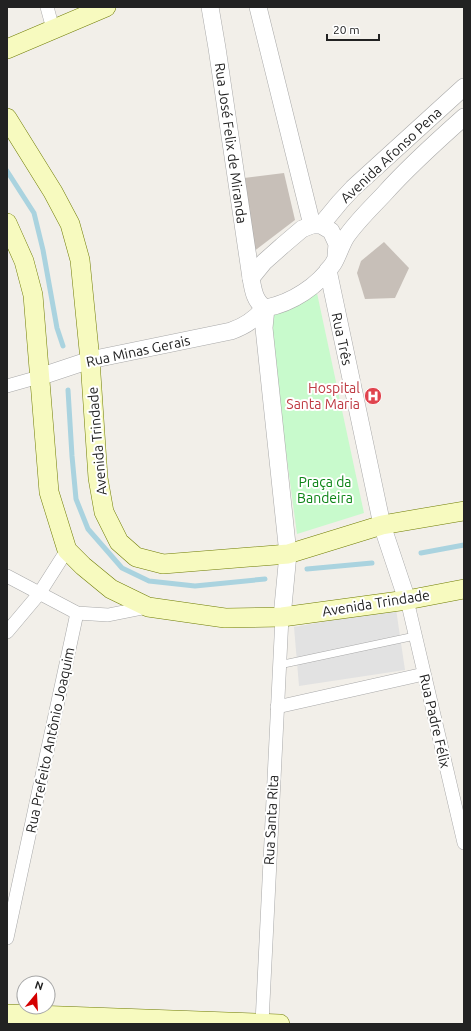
<svg xmlns="http://www.w3.org/2000/svg" width="471" height="1031" font-family="Ubuntu,sans-serif">
  <style>
    .park { fill: #c8facc }
    .parking { fill: #e2e2e2 }
    .lines { fill: none; stroke-linecap: round; stroke-linejoin: round }
    .stream { stroke: #aad3df; stroke-width: 5 }
    .building { fill: #c7bfb8 }
    .service-casing { stroke: #a9a9a9; stroke-width: 8 }
    .minor-casing { stroke: #a9a9a9; stroke-width: 14 }
    .tertiary-casing { stroke: #a9a9a9; stroke-width: 18 }
    .secondary-casing { stroke: #707d05; stroke-width: 20 }
    .service { stroke: #fff; stroke-width: 7 }
    .minor { stroke: #fff; stroke-width: 13 }
    .tertiary { stroke: #fff; stroke-width: 17 }
    .secondary { stroke: #f7fabf; stroke-width: 19 }
    .labels { text-anchor: middle; stroke-width: 4; stroke-linejoin: round; paint-order: stroke }
    .street-label { font-size: 14px; fill: #222; stroke: #fff }
    .health-label { font-size: 14px; fill: #be3a42; stroke: #fff; text-anchor: end }
    .park-label { font-size: 14px; fill: #0c8416; stroke: #fff }
  </style>
  <rect width="100%" height="100%" fill="#f2efe9"/>
  <path class="park" d="M317 293 364 513 297 534 268 318Z"/>
  <path class="parking" d="M396 609 405 670 299 686 294 627Z"/>
  <g class="lines">
    <g class="stream">
      <path d="M7 171 34 213 43 250 57 328 63 346"/>
      <path d="M68 390 72 456 76 499 88 529 122 568 149 581 195 586 265 579"/>
      <path d="M421 553 464 545"/>
      <path d="M307 569 372 563"/>
    </g>
  </g>
  <g class="building">
    <path d="M284 173 295 220 253 252 244 178Z"/>
    <path d="M384 242 409 268 395 298 365 299 357 273 361 261Z"/>
  </g>
  <g class="lines">
    <defs>
      <path id="service" d="M279 665 415 636"/>
      <g id="minor">
        <path d="M47 7 53 29"/>
        <path d="M7 386 39 377"/>
        <path d="M7 576 77 613 108 615 148 607"/>
        <path d="M407 600 464 843"/>
        <path d="M7 632 39 594 67 550"/>
        <path d="M277 707 424 674"/>
        <path d="M7 938 77 613"/>
        <path d="M262 1023 282 617"/>
      </g>
      <g id="tertiary">
        <path d="M210 7 217 48 251 278"/>
        <path d="M258 7 312 225"/>
        <path d="M321 225 340 202 353 188 464 87"/>
        <path d="M336 256 337 244 331 231 321 225H312L302 229 282 246 264 262 251 278C253 290 255 303 266 308 292 303 318 286 333 264 338 256 341 245 346 237 357 221 372 207 385 193 409 166 437 141 464 117"/>
        <path d="M328 270 382 525 407 600"/>
        <path d="M266 308 264 328 288 554 282 617"/>
        <path d="M39 377 90 360 231 331C245 326 255 320 264 308"/>
      </g>
      <g id="secondary">
        <path d="M7 49 106 7"/>
        <path d="M7 118 53 192 70 224 80 260 90 360 98 478 104 512 119 542 136 557 163 564 288 554 382 525 464 511"/>
        <path d="M7 223 24 261 33 295 49 492 67 550 83 566 111 589 148 607 225 618 282 617 407 600 464 589"/>
        <path d="M7 1014 280 1024"/>
      </g>
    </defs>
    <use href="#service" class="service-casing"/>
    <use href="#minor" class="minor-casing"/>
    <use href="#tertiary" class="tertiary-casing"/>
    <use href="#secondary" class="secondary-casing"/>
    <use href="#service" class="service"/>
    <use href="#minor" class="minor"/>
    <use href="#tertiary" class="tertiary"/>
    <use href="#secondary" class="secondary"/>
  </g>
  <defs>
    <symbol id="hospital-disc" viewBox="-11 -11 22 22"><circle r="9.5" fill="#e0444e" stroke="#fff"/><path d="M-5-5h3v3.5h4V-5h3V5h-3V1.5h-4V5h-3Z" fill="#fff"/></symbol>
  </defs>
  <g fill-rule="evenodd">
    <use href="#hospital-disc" x="363" y="386" width="20" height="20"/>
  </g>
  <g class="labels">
    <g class="street-label">
      <text transform="translate(231 143) rotate(82)" y="5">Rua José Felix de Miranda</text>
      <text transform="translate(391 155) rotate(-43)" y="5">Avenida Afonso Pena</text>
      <text transform="translate(342 339) rotate(78)" y="5">Rua Três</text>
      <text transform="translate(138 351) rotate(-12)" y="5">Rua Minas Gerais</text>
      <text transform="translate(97 441) rotate(-95)" y="5">Avenida Trindade</text>
      <text transform="translate(376 603) rotate(-9)" y="5">Avenida Trindade</text>
      <text transform="translate(435 721) rotate(77)" y="5">Rua Padre Félix</text>
      <text transform="translate(50 740) rotate(-78)" y="5">Rua Prefeito Antônio Joaquim</text>
      <text transform="translate(271 820) rotate(-87)" y="5">Rua Santa Rita</text>
    </g>
    <g class="health-label">
      <text x="360" y="393">Hospital<tspan x="360" dy="16">Santa Maria</tspan></text>
    </g>
    <g class="park-label">
      <text x="325" y="487">Praça da<tspan x="325" dy="16">Bandeira</tspan></text>
    </g>
  </g>
  <rect width="471" height="1031" fill="none" stroke="#222222" stroke-width="16"/>
  <g transform="translate(36 995) rotate(18)"><circle r="19" fill="#ffffff" stroke="#a7a7a7"/>
  <path d="M0-3L7 15L0 10L-7 15Z" fill="#d40000"/>
  <text y="-6" font-size="11" font-weight="bold" text-anchor="middle" fill="#222222">N</text>
  </g>
  <path d="M327 34v6h52v-6" fill="none" stroke="#222222" stroke-width="2"/>
  <text x="333" y="34" font-size="12" fill="#222222" stroke="#ffffff" stroke-width="3" paint-order="stroke">20 m</text>
</svg>
